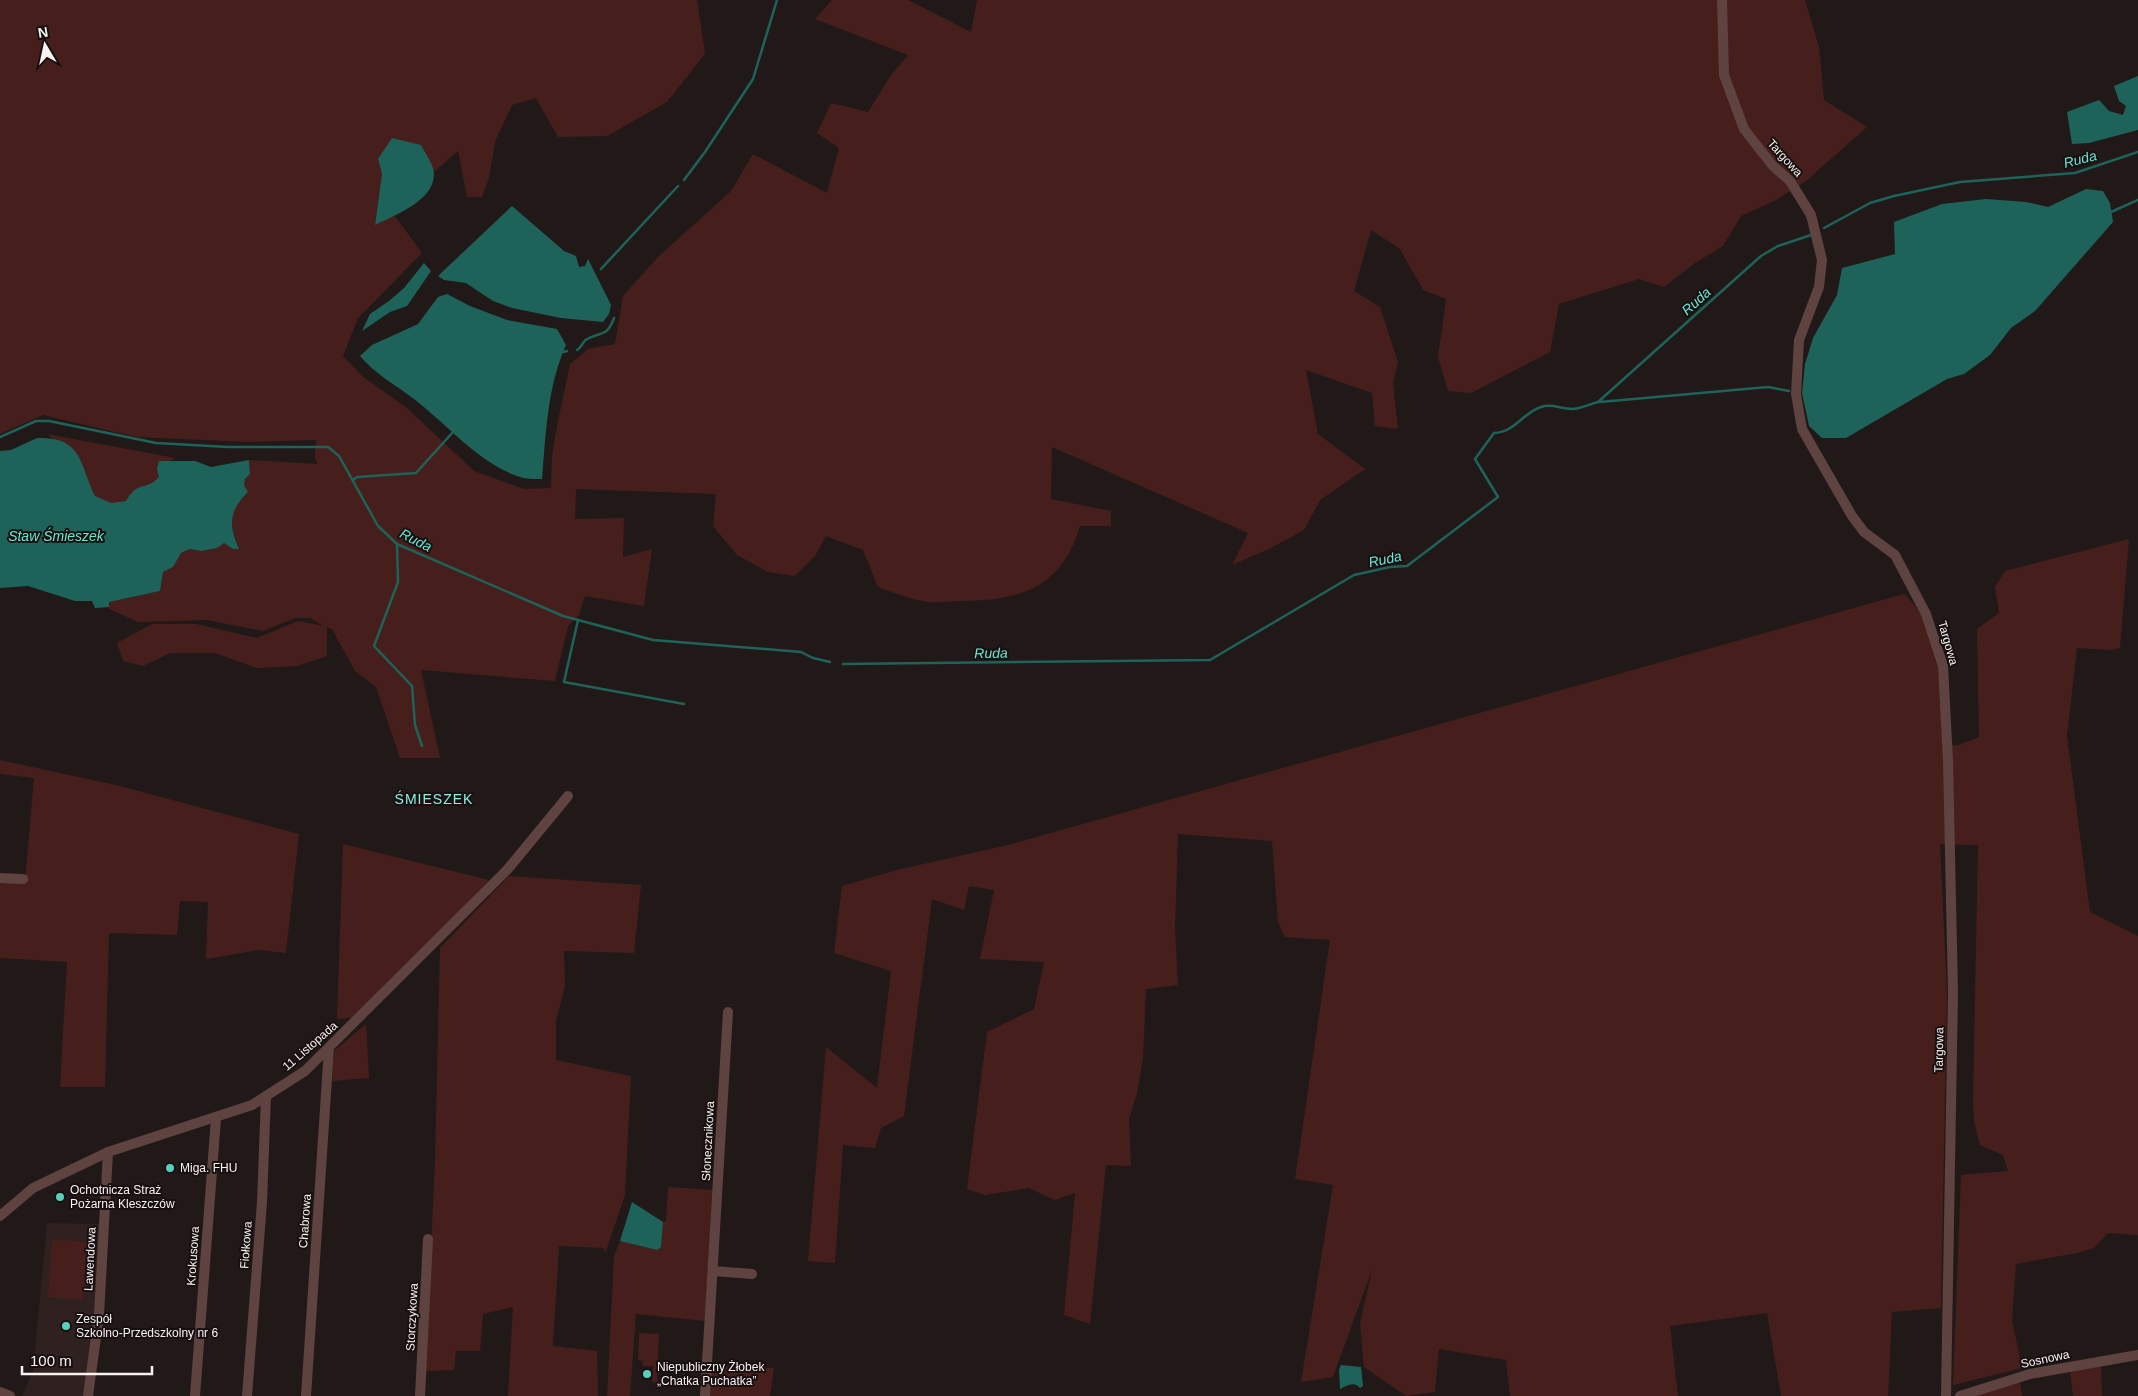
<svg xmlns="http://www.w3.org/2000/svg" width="2138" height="1396" font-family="Arial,sans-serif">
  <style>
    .built { fill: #2e211f }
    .green { fill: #461f1c }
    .water { fill: #1e635a }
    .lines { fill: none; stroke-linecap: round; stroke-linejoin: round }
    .stream { stroke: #1e635a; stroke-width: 2.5 }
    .minor { stroke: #5e4340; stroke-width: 10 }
    .poi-dot { fill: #5acebd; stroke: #181010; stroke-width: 2 }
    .labels { text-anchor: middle; stroke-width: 4; stroke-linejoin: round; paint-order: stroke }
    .street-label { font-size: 12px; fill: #f8f2f1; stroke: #181010 }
    .poi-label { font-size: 12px; fill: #f8f2f1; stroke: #181010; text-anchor: start }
    .water-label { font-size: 14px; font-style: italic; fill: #68e8d5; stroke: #181010 }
    .neighbourhood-label { font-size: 14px; letter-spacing: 1px; fill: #89f1e1; stroke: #181010 }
  </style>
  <rect width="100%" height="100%" fill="#211918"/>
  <path class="built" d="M47 1223 101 1224 93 1349 85 1396H22L33 1371Z"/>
  <g class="green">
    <path d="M0 0H697L705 54 667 102 607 136 558 137 536 98 512 105 495 142 489 178 482 197H467L458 151 434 172 421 146 378 159 382 174 375 224 394 215 422 253 358 318 343 356 362 376 407 408 474 471 524 489 551 488 552 456 557 426 570 364 588 349 615 344 623 296 658 257 731 191 753 154 827 193 839 148 817 133 831 103 868 112 891 75 908 55 815 19 832 0H908L971 32 977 0H1805L1819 47 1824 100 1867 127 1806 181 1774 201 1741 216 1723 246 1695 263 1664 287 1639 279 1559 304 1550 352 1471 393 1448 391 1438 357 1446 299 1423 290 1400 249 1371 230 1354 291 1380 307 1398 362 1393 383 1398 429 1375 426 1372 393 1306 370 1318 434 1365 469 1320 500 1304 530 1271 548 1232 565 1248 533 1052 447 1051 499 1111 511V526H1080C1062 588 1020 601 960 601 948 601 934 604 922 601 907 598 892 592 878 587L863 550 826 536 815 556 795 576 768 572 737 555 713 526 716 494 576 489 575 519 624 518 623 557 652 549 644 606 585 596 579 615 568 626 555 681 421 670 440 758H400L376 687 355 671 332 629 327 627V656L297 666 257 668 215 653H170L143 666 123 661 117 643 152 624H196L257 638 298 621 324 626 310 618H295L263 631 207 620 138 622 109 609V602L160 591 163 572 173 567 181 553 190 549 201 551 217 548 224 543 233 549H239C230 524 227 513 248 492L244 485 245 479 250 474 249 460 318 464 315 459 316 440 247 442 136 437 43 415 0 434Z"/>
    <path d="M47 434 175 458 162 467 157 488 108 511 90 502 74 459Z"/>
    <path d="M2129 539 2120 648 2109 650 2077 648 2067 736 2090 912 2138 936V1235L2108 1233 2094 1248 2077 1253 2016 1264 2012 1320 2022 1368 1953 1385 1961 1175 2008 1171 2003 1155 1980 1145 1974 1122 1973 1099 1978 845 1940 844 1947 992 1941 1308 1892 1312 1888 1396H1781L1767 1313 1670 1326 1678 1396H1510L1506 1360 1439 1349 1435 1392 1406 1396 1364 1367 1360 1323 1372 1270 1333 1377 1301 1382 1333 1185 1295 1179 1330 940 1285 937 1278 922 1272 841 1178 834 1175 927 1178 985 1146 989 1143 1058 1137 1093 1129 1119 1131 1166 1106 1165 1090 1324 1064 1315 1075 1193 1055 1200 1029 1188 985 1195 967 1189 987 1032 1034 1009 1044 962 980 959 994 890 969 886 964 910 932 899 904 1116 881 1128 875 1148 843 1145 835 1263 808 1261 826 1047 877 1088 891 971 834 953 842 886 897 870 1008 845 1904 594C1945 632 1943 695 1942 746L1959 745 1979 737 1977 629 1999 613 1995 587 2005 571Z"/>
    <path d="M0 760 120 786 299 834 286 953 259 950 206 959 208 902 180 901 177 935 109 933 105 1087H60L67 962 0 958V882L25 883 34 778 0 774Z"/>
    <path d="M343 844 489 880 360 1017 337 1019Z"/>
    <path d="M509 876 641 885 634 953 564 951 565 987 556 1020V1060L631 1076 625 1195 605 1254 604 1248 559 1246 553 1346 597 1351 598 1396H508L513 1307 483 1314 480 1351H456L454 1370 425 1371 435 1162 440 948Z"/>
    <path d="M366 1024 369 1078 332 1081 334 1051Z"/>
    <path d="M668 1187 712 1190 705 1321 636 1314 630 1396H607L614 1256 620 1241 657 1250 661 1247 663 1222 666 1221Z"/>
    <path d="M52 1239 87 1242 83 1300 48 1297Z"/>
    <path d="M639 1333 659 1334 657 1383 652 1382 653 1366H642L643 1361 638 1360Z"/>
    <path d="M2101 1365 2102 1396H2073L2070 1370Z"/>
    <path d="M710 1366 774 1368 770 1396H709Z"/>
    <path d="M2020 1381 2022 1396H1974Z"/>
  </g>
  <g class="water">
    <path d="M2138 76V130L2089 143 2072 144 2067 112 2099 100 2109 111 2123 115 2126 106 2119 101 2114 86Z"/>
    <path d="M392 138 421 145C425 153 434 165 434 174 434 201 395 215 375 225L382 174 378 159Z"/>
    <path d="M2086 189 2103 191 2110 203 2113 222 2035 311 2011 328 1990 355 1964 374 1947 379 1846 438H1822L1809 426 1802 393 1805 364 1813 338 1837 295 1842 268 1895 254 1894 222 1942 204 1986 199 2026 202 2048 207Z"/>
    <path d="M512 206 564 251 576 256 579 267 585 266 588 259 611 305 609 314 603 322 561 318 512 308 493 301 466 283 444 280 438 276Z"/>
    <path d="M424 263 431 271 407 306 390 312 362 331 370 314 389 301 404 288Z"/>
    <path d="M447 294 470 306 507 320 557 329 566 345C547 388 546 433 542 479 536 479 529 479 523 478 481 466 448 425 414 399 396 385 376 375 360 356L372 345 418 324 438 297Z"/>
    <path d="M37 438C83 437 79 463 95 496L111 503 126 501C139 479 145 492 159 477L157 469 159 461H195L211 467 249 460 250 474 245 479 244 485 248 492C228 512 229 525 239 549H233L224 543 217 548 201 551 190 549 181 553 173 567 163 572 160 591 109 602V607L95 608 92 601H75L28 586 0 588V451L11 450Z"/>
    <path d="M632 1202 663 1222 661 1247 657 1250 620 1241Z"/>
    <path d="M1341 1365 1361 1367 1363 1386 1360 1388C1354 1381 1348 1385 1340 1389L1339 1370Z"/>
  </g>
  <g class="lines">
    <g class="stream">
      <path d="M684 180 705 152 753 79 777 0"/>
      <path d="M2111 212 2138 200"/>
      <path d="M1824 228 1870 203 1894 196 1960 182 2075 173 2138 152"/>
      <path d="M601 269 678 186"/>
      <path d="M577 350C581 348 583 341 587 339 603 331 607 337 614 318"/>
      <path d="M563 352 567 351"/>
      <path d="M1600 402 1768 387 1789 391"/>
      <path d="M0 437 36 421H49L156 443 228 447H328L339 456 378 526 397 544 563 616 653 640 801 652 813 658 830 662"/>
      <path d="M353 480 357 477 416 473 453 432"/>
      <path d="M397 544 398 582 374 646 412 686 415 725 422 746"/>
      <path d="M578 620 564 682 684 704"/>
      <path d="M843 664 1210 660 1354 575 1390 567 1407 566 1498 497 1475 459 1494 433C1516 432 1522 413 1541 407 1551 403 1561 409 1572 409 1580 409 1590 404 1598 402L1761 256 1778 246 1811 235"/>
    </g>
    <g class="minor">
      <path d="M1722 0 1724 75 1744 129 1773 166 1790 181 1811 215 1822 260 1819 287 1799 340 1796 394 1802 429 1852 516 1864 532 1895 555 1926 614 1943 666 1948 761 1953 992 1946 1396"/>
      <path d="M0 878 23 879"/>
      <path d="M0 1216 33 1188 108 1152 252 1105 305 1071 507 870 568 796"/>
      <path d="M713 1271 752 1274"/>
      <path d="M0 1392 10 1396"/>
      <path d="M88 1396 99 1315 108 1152"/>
      <path d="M195 1396 216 1118"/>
      <path d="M247 1396 262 1202 266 1096"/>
      <path d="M306 1396 329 1048"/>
      <path d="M420 1396 428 1239"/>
      <path d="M705 1396 728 1012"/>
      <path d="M1960 1396 2030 1374 2138 1355"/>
    </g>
  </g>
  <g class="poi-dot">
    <circle cx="170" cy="1168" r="5"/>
    <circle cx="60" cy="1197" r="5"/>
    <circle cx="66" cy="1326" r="5"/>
    <circle cx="647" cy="1374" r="5"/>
  </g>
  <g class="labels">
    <g class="street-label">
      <text transform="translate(1785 158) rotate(48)" y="4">Targowa</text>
      <text transform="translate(1948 643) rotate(74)" y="4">Targowa</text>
      <text transform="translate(310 1046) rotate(-41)" y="4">11 Listopada</text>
      <text transform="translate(1939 1050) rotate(-89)" y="4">Targowa</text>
      <text transform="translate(708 1141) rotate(-87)" y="4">Słonecznikowa</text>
      <text transform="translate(305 1221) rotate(-86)" y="4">Chabrowa</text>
      <text transform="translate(246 1245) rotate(-86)" y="4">Fiołkowa</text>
      <text transform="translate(193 1256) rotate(-86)" y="4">Krokusowa</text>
      <text transform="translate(90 1259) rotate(-87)" y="4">Lawendowa</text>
      <text transform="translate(412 1317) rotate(-87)" y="4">Storczykowa</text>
      <text transform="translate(2045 1359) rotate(-12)" y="4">Sosnowa</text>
    </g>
    <g class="poi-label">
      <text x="180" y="1172">Miga. FHU</text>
      <text x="70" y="1194">Ochotnicza Straż<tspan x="70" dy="14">Pożarna Kleszczów</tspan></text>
      <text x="76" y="1323">Zespół<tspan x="76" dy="14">Szkolno-Przedszkolny nr 6</tspan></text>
      <text x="657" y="1371">Niepubliczny Żłobek<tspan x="657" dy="14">„Chatka Puchatka”</tspan></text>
    </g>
    <g class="water-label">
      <text transform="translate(2080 159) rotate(-14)" y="5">Ruda</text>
      <text transform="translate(1696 301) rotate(-42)" y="5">Ruda</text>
      <text x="56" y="541">Staw Śmieszek</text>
      <text transform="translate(416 540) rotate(27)" y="5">Ruda</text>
      <text transform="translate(1385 559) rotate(-12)" y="5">Ruda</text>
      <text transform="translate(991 653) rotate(-1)" y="5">Ruda</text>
    </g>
    <g class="neighbourhood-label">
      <text x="434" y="804">ŚMIESZEK</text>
    </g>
  </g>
  <g transform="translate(45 45) rotate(351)" stroke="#181010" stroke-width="4" paint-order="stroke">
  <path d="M0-4L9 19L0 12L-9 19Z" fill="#f8f2f1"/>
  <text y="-8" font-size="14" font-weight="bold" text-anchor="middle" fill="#f8f2f1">N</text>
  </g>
  <path d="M22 1366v8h130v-8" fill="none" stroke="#f8f2f1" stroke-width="2.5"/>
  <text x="30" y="1366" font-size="15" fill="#f8f2f1" stroke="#181010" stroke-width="4" paint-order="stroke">100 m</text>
</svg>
